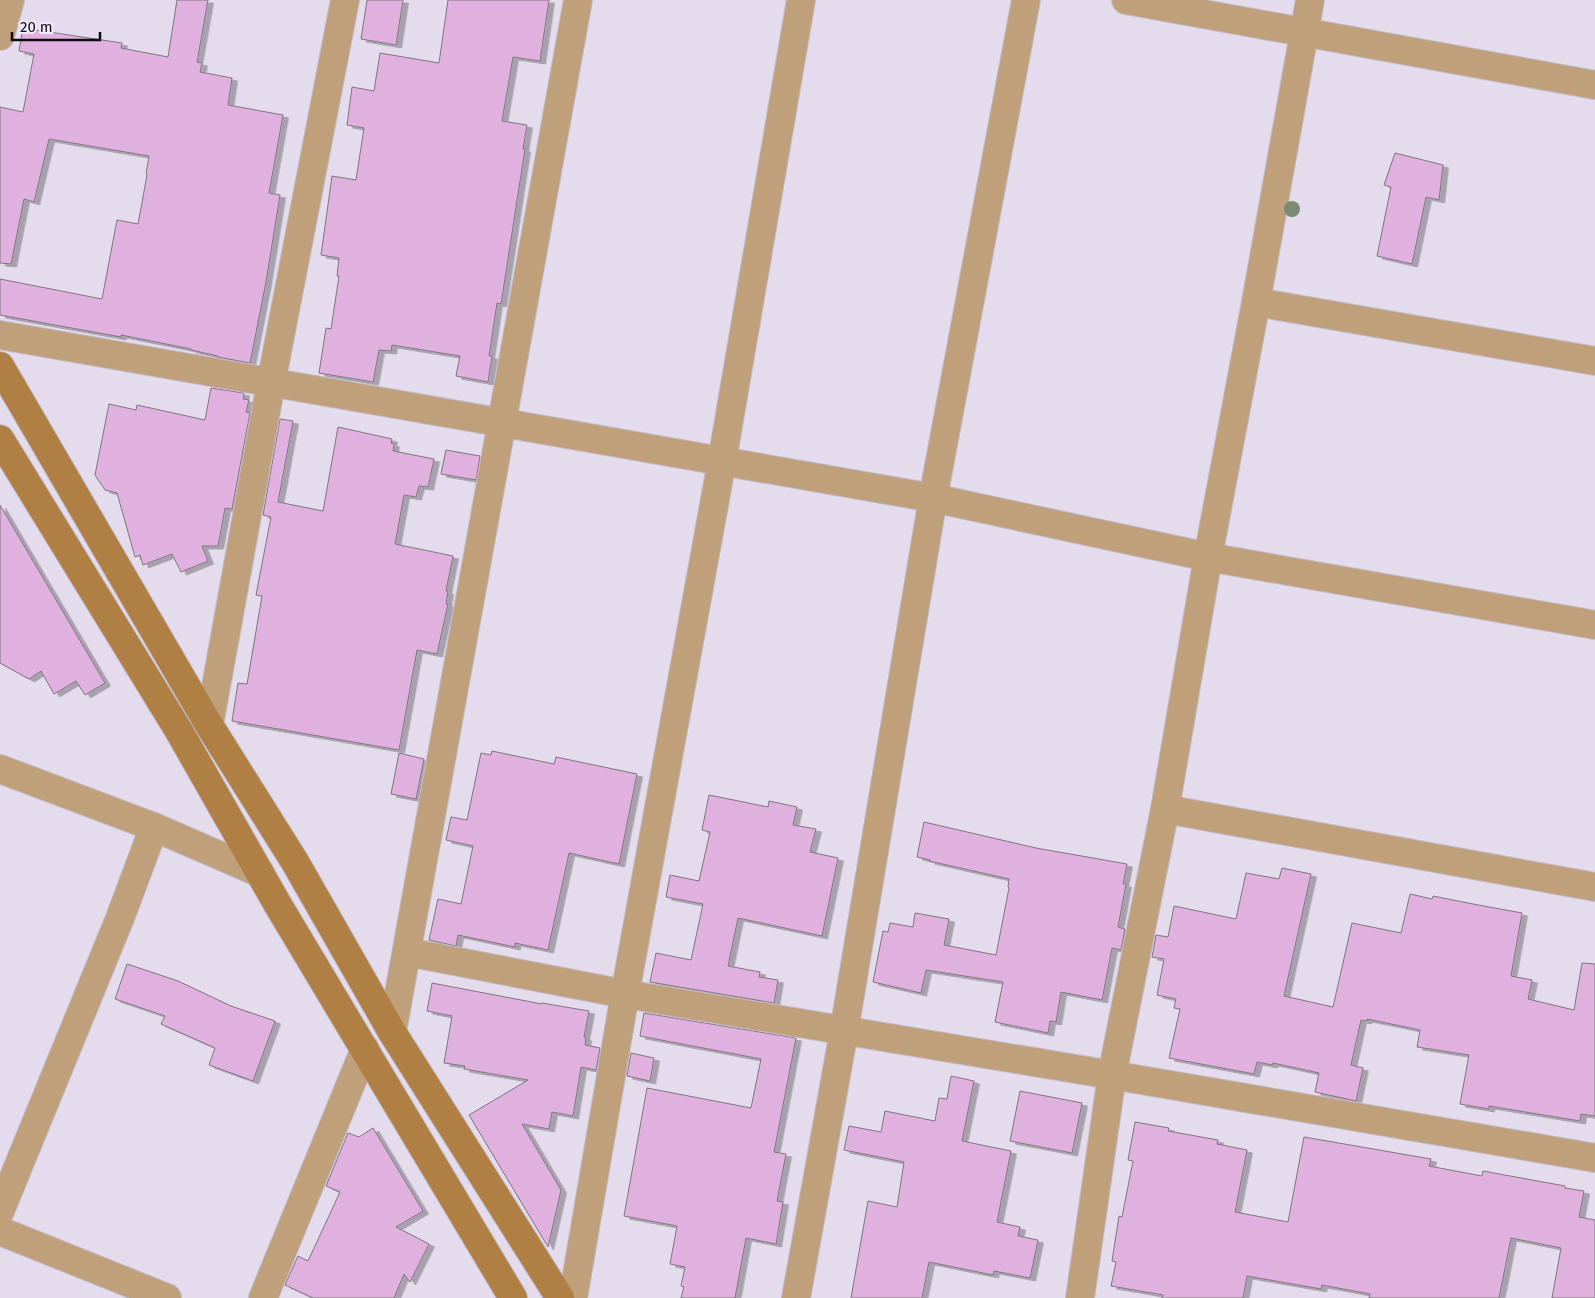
<svg xmlns="http://www.w3.org/2000/svg" width="1595" height="1298" font-family="'Fira Sans',sans-serif">
  <style>
    .building { fill: #e0b1df; stroke: #80737f; filter: url(#shadow) }
    .lines { fill: none; stroke-linecap: round; stroke-linejoin: round }
    .street-casing { stroke: #c2bbc9; stroke-width: 30 }
    .secondary-casing { stroke: #c2bbc9; stroke-width: 30 }
    .street { stroke: #c0a07a; stroke-width: 28 }
    .secondary { stroke: #af7f43; stroke-width: 28 }
    .tree { fill: #7b8a73 }
  </style>
  <defs>
    <filter id="shadow"><feDropShadow dx="5.5" dy="3" stdDeviation="0" flood-color="#0004"/></filter>
  </defs>
  <rect width="100%" height="100%" fill="#e4dcec"/>
  <g class="building">
    <path d="M177 0H208L197 62 202 63 200 72 232 78 228 105 283 115 269 193 280 195 266 282 250 363 218 357V356L191 350V349L121 335V337L0 315V279L102 299 117 220 138 224 147 175 146 174 149 156 49 139 34 202 24 199 11 264 0 263V107L23 112 34 54 19 51 23 28 122 43 121 48 168 57Z"/>
    <path d="M367 0H403L396 45 361 39Z"/>
    <path d="M448 0H549L540 61 513 57 502 121 527 125 523 149H525L501 304 497 303 489 356H492L488 382 456 376 460 356 392 345 391 351 379 350 373 382 319 373 326 328 331 329 339 276H337L339 258 321 255 332 176 356 180 364 128 347 125 352 87 374 91 380 53 439 63Z"/>
    <path d="M1395 153 1443 165 1439 200 1426 197 1412 264 1377 256 1391 187 1384 185Z"/>
    <path d="M211 388 244 393 243 399 249 400 246 412 250 413 232 509 225 508 218 546H202L208 561 181 572 172 554 143 565 140 555 135 557 117 493 105 490 95 475 109 404 136 410 137 405 205 420Z"/>
    <path d="M280 419 293 421 278 502 323 511 338 427 392 439 391 443 394 444 393 451 434 459 428 487 419 486 416 497 404 495 395 544 453 556 446 591H448L446 604H448L437 654 417 650 399 750 232 721 238 683 247 684 262 596 256 595 271 517 263 515Z"/>
    <path d="M446 450 480 456 476 480 441 474Z"/>
    <path d="M0 505 105 683 85 695 76 681 54 694 41 671 29 679 0 663Z"/>
    <path d="M492 751 554 764 556 757 637 774 619 864 569 853 548 950 515 943V947L458 935 456 946 429 940 438 899 461 904 473 846 446 840 451 817 467 820 481 753 491 755Z"/>
    <path d="M399 753 424 759 416 799 391 794Z"/>
    <path d="M709 795 768 807 769 801 797 807 793 825 816 829 810 852 838 858 822 936 738 918 728 966 760 972 759 977 778 980 774 1003 650 982 656 953 691 960 703 904 666 897 670 875 699 881 710 832 702 830Z"/>
    <path d="M924 822 1036 848 1127 864 1123 884H1126L1118 927 1125 929 1121 950 1112 948 1102 1000 1061 992 1056 1022 1050 1021 1048 1033 995 1022 1003 982 926 970 921 993 873 982 883 931 888 932 890 923 913 927 915 913 949 919 944 945 996 955 1009 888 1008 887 1009 879 929 861 930 860 917 857Z"/>
    <path d="M1282 868 1311 874 1284 996 1333 1007 1352 923 1401 933 1410 894 1432 899 1433 896 1473 904 1522 913 1511 976 1532 980 1528 999 1574 1010 1582 963 1595 964V1116L1581 1114 1580 1121 1489 1106V1109L1460 1104 1469 1055 1417 1047 1420 1030 1367 1019 1366 1021 1361 1020 1351 1065 1363 1068 1356 1101 1315 1092 1319 1073 1273 1063 1272 1065 1257 1062 1254 1074 1169 1058 1180 1009 1174 1008 1176 999 1157 995 1164 959 1152 957 1156 935 1168 937 1174 906 1236 919 1246 873 1279 879Z"/>
    <path d="M127 964 178 981 231 1006 275 1021 253 1081 209 1065 215 1048 161 1024 165 1016 115 999Z"/>
    <path d="M432 983 542 1004V1003L589 1011 584 1037 586 1038 585 1045 600 1048 596 1070 581 1067 573 1116 552 1112 549 1129 522 1124 561 1190 548 1247 469 1115 528 1080 464 1069 465 1066 444 1063 452 1016 427 1011Z"/>
    <path d="M644 1013 796 1038 774 1152 786 1154 777 1201 783 1202 776 1244 746 1238 735 1298H681L684 1287 681 1286 685 1267 670 1264 677 1226 624 1216 647 1088 751 1108 761 1059 640 1036Z"/>
    <path d="M631 1053 654 1058 650 1081 627 1076Z"/>
    <path d="M951 1076 974 1081 962 1141 1011 1151 997 1222 1020 1227 1018 1236 1038 1240 1030 1278 994 1271 993 1275 929 1262 922 1298H851L868 1201 897 1207 904 1162 844 1150 849 1126 881 1132 885 1111 935 1121 939 1098 947 1099Z"/>
    <path d="M1020 1091 1082 1103 1072 1153 1010 1141Z"/>
    <path d="M1135 1122 1169 1128 1168 1131 1218 1140 1217 1144 1247 1150 1235 1212 1288 1222 1304 1137 1431 1159 1429 1166 1482 1176 1483 1171 1565 1186V1188L1584 1191 1579 1217 1595 1220V1298H1552L1561 1248 1511 1238 1499 1298H1369L1370 1294 1322 1285 1321 1289 1247 1276 1243 1298H1162L1163 1295 1111 1286 1116 1262 1112 1261 1119 1216 1122 1217 1133 1161 1128 1160Z"/>
    <path d="M373 1128 423 1211 396 1227 429 1244 410 1282 404 1274 394 1298H313L285 1285 298 1256 308 1261 340 1192 326 1186 348 1133 359 1137Z"/>
  </g>
  <g class="lines">
    <defs>
      <g id="street">
        <path d="M1126 0 1595 85"/>
        <path d="M0 36 10 0"/>
        <path d="M1256 302 1595 361"/>
        <path d="M0 335 933 498 1208 557 1595 625"/>
        <path d="M209 725 271 383 345 0"/>
        <path d="M0 769 154 827 260 873"/>
        <path d="M1165 809 1595 887"/>
        <path d="M407 952 625 994 1112 1075 1595 1158"/>
        <path d="M392 1032 578 0"/>
        <path d="M0 1211 120 918 154 827"/>
        <path d="M0 1231 167 1298"/>
        <path d="M263 1298 365 1049"/>
        <path d="M573 1298 625 994 722 461 801 0"/>
        <path d="M796 1298 844 1031 933 498 1026 0"/>
        <path d="M1080 1298 1112 1075 1165 809 1208 557 1256 302 1310 0"/>
      </g>
      <g id="secondary">
        <path d="M0 366 209 725 295 862 392 1032 560 1298"/>
        <path d="M0 439 179 731 278 905 513 1298"/>
      </g>
    </defs>
    <use href="#street" class="street-casing"/>
    <use href="#secondary" class="secondary-casing"/>
    <use href="#street" class="street"/>
    <use href="#secondary" class="secondary"/>
  </g>
  <circle class="tree" cx="1292" cy="209" r="8"/>
  <path d="M12 32v8h88v-8" fill="none" stroke="#0d0b10" stroke-width="2.5"/>
  <text x="20" y="32" font-size="15" fill="#0d0b10" stroke="#f1e9fa" stroke-width="4" paint-order="stroke">20 m</text>
</svg>
